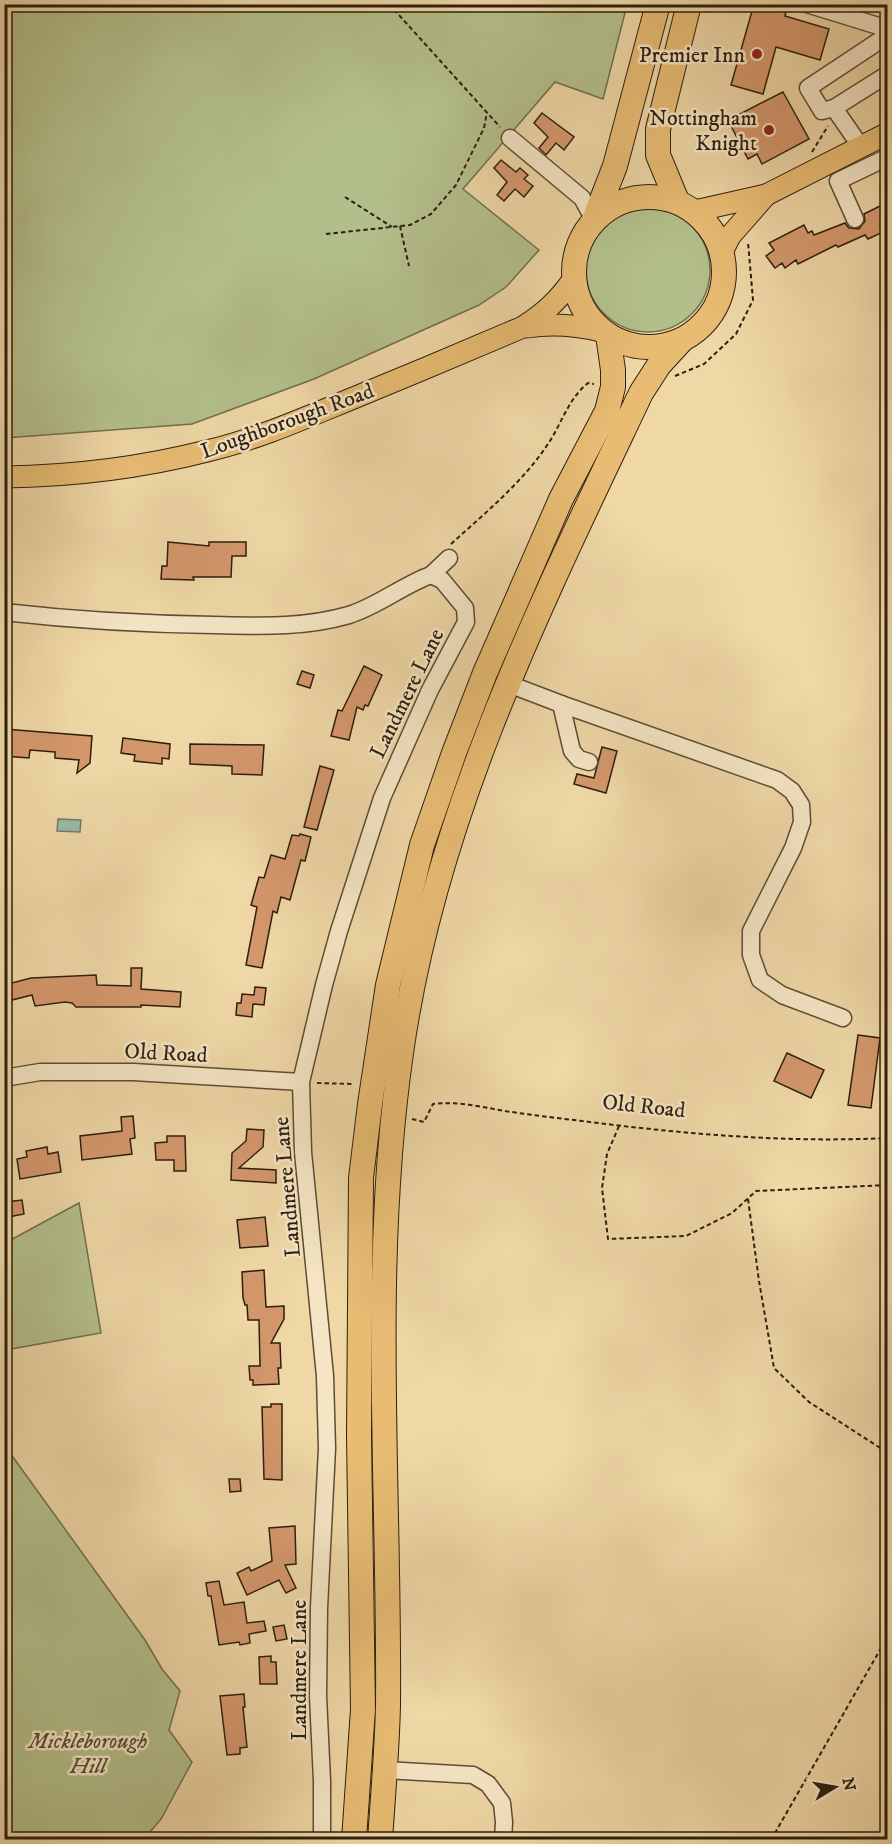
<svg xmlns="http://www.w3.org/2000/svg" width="892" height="1844" font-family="'IM FELL DW Pica',serif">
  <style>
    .green { fill: #b3bf8b; stroke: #706f4d; stroke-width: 1.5 }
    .water { fill: #9abaa5; stroke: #6e7c69; stroke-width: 1.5 }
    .building { fill: #d4976c; stroke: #2c1f0f; stroke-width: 1.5 }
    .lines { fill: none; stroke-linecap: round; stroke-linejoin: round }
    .minor-casing { stroke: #5d4d35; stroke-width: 19 }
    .major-casing { stroke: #2c1f0f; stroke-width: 23 }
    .highway-casing { stroke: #2c1f0f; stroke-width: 26 }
    .path { stroke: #2c1f0f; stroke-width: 2; stroke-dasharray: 4.5 3; stroke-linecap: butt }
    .minor { stroke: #f5e5c5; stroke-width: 16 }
    .major { stroke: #e8bc73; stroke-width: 21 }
    .highway { stroke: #e8bc73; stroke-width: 24 }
    .poi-dot { fill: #8f2418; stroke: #f5e5c5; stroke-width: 2 }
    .labels { text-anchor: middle; stroke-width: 5; stroke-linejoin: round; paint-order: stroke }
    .poi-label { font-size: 22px; fill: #2c1f0f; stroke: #f5e5c5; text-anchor: end }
    .street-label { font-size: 22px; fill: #2c1f0f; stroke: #f5e5c5 }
    .park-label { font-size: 22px; font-style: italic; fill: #544f34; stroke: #f5e5c5 }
  </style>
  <rect width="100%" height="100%" fill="#efd7a6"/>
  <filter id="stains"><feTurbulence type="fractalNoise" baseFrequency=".00333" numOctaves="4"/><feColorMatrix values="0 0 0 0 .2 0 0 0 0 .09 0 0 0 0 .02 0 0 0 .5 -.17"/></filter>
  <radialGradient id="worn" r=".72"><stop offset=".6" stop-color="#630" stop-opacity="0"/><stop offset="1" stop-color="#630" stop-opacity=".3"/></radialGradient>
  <g class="green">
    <path d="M5 5H627L603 99 555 82 463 189 539 250 506 287 479 305 314 379 192 424 5 438Z"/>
    <circle cx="648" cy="270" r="62"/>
    <path d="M79 1203 101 1333 5 1350V1243Z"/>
    <path d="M5 1446 145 1640 162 1669 180 1691 169 1730 192 1762 161 1819 144 1839H5Z"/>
  </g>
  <path class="water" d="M58 819 81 820 80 832 57 831Z"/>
  <g class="building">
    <path d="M754 4H788L785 16 829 29 820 60 776 47 763 94 731 85Z"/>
    <path d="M783 92 809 139 762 164 757 154 748 159 728 120Z"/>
    <path d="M542 113 574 137 564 150 556 143 546 155 539 148 548 137 534 123Z"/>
    <path d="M501 160 516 172 520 168 528 175 524 179 533 186 524 197 515 189 504 201 497 195 507 182 494 168Z"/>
    <path d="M888 202V222L880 225 883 232 868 239 865 235 838 247 836 245 798 264 796 260 785 268 782 263 775 268 766 256 774 250 769 243 804 225 808 233 812 231 814 235 845 223 849 228 859 229 865 221 864 214Z"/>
    <path d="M168 542 209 546V542H246V556H232L231 577H193L194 580 161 579 162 566H167Z"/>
    <path d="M364 666 382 675 368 706 365 705 363 710 357 707 349 740 331 736 338 710 342 711Z"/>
    <path d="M302 671 314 675 310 688 297 684Z"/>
    <path d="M4 729 92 736 90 763 77 773 79 760 55 758V752L30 750 29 758 4 756Z"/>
    <path d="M123 738 170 744 169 759 162 758V764L134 761 135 755 121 753Z"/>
    <path d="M190 744 264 745 262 775 232 774V766L190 764Z"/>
    <path d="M602 747 617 751 606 793 574 784 577 774 594 778Z"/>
    <path d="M320 766 334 770 317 830 304 827Z"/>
    <path d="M300 834 311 837 305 861 301 860 290 900 281 897 277 913 273 911 262 968 246 965 257 907 251 905 259 877 264 878 271 855 285 859 292 835 299 836Z"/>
    <path d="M131 968H142L141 989 181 992 180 1007 141 1005V1007H76L72 1003 65 1002 35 1006 32 995 12 1000 11 996 7 997 4 989V985L31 978 96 975 97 985 131 986Z"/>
    <path d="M255 987 266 988 264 1005 253 1004 252 1017 236 1015 237 1003H241L242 994 254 995Z"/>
    <path d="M858 1035 880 1038 871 1108 848 1105Z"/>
    <path d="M787 1053 824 1070 811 1098 774 1081Z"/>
    <path d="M133 1116 135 1138 130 1139 132 1154 82 1160 80 1136 122 1131 121 1117Z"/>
    <path d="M247 1129 264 1130 263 1147 239 1168 276 1170V1183L231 1180 232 1153 246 1141Z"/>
    <path d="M167 1136H185L186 1171H174V1160H156L155 1143 167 1142Z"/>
    <path d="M47 1147 48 1154 58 1152 61 1172 20 1179 17 1159 27 1157 26 1151Z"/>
    <path d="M22 1200 24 1214 8 1217 6 1202Z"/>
    <path d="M265 1217 268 1246 240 1248 237 1220Z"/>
    <path d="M264 1270 266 1307 284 1306V1319L271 1343H280L281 1368H278L279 1384 253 1385V1380H250L249 1366H260L259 1320H248L247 1305H245L243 1298 242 1272Z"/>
    <path d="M271 1404H282V1480L264 1479 262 1407H271Z"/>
    <path d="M229 1479H240L241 1491 230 1492Z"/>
    <path d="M295 1526 296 1564 285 1565 296 1588 286 1593 279 1580 247 1595 237 1573 249 1567 251 1571 272 1561 269 1528Z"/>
    <path d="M219 1581 224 1605 244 1602 247 1623 264 1621 266 1631 249 1634 250 1643 240 1645 239 1642 219 1645 211 1596H208L206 1583Z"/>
    <path d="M284 1625 287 1639 276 1641 273 1627Z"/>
    <path d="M271 1656V1662H276L277 1684H260L259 1657Z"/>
    <path d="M244 1694 245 1707H243L247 1747 240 1748V1754L227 1755 220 1696Z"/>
  </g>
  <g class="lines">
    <defs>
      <g id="minor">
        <path d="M807 4 888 29"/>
        <path d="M888 35 808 88 822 111 834 108 888 74"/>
        <path d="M834 108 861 147"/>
        <path d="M510 138 582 198 594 220"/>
        <path d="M855 219 838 181 888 157"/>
        <path d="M4 612C74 620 144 624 214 625 260 626 304 628 349 615 378 606 403 585 431 575"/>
        <path d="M506 683 561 704 572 751 579 759 589 762"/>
        <path d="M561 704 777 780 792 791 801 805 802 822 793 848 751 931V955L760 980 782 995 843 1018"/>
        <path d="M4 1078 40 1072H133L301 1082"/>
        <path d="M385 1770 473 1775 488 1784 502 1803 504 1822 503 1840"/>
        <path d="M322 1840V1781L318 1696 319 1608 327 1448 325 1376 303 1152 301 1082 324 985 339 931 382 798 430 690 466 622 465 608 442 580 431 575 449 558"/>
      </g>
      <g id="major">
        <path d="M695 211 766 195 888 133"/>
        <path d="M722 252 730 236 766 195"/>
        <path d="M527 327C553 323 576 325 602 331"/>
        <path d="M4 477C73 476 140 468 207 451 258 439 307 417 356 397 412 374 467 351 523 327 545 313 560 299 574 278"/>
      </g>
      <g id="highway">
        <circle cx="649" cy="272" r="75"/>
        <path d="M677 201 658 155V129L689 4"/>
        <path d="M594 220 615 166 658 4"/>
        <path d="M354 1840 363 1709 359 1436 361 1178 370 1104 388 985 422 845 454 753 485 673 561 499 607 411 613 387V370L608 335"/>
        <path d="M380 1840C383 1795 387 1750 388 1705 390 1488 370 1269 401 1053 434 817 540 606 641 393L659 365 682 340"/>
      </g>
    </defs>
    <use href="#minor" class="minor-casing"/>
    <use href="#major" class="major-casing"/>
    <use href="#highway" class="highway-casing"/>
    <g class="path">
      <path d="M389 4 500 127"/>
      <path d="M812 152 828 126"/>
      <path d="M345 197 392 227"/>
      <path d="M400 226 409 266"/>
      <path d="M326 234 410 225 431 214 456 185 484 128 487 112"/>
      <path d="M675 376 704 364 736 334 753 300 748 242"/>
      <path d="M451 544C485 513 522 483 548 444 562 423 568 399 588 383L594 384"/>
      <path d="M317 1083 353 1084"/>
      <path d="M412 1119 424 1122 433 1104C457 1101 482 1107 505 1111 531 1115 557 1118 582 1121 683 1134 786 1143 888 1138"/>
      <path d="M619 1126 607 1154 602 1188 608 1239 686 1236 732 1213 756 1191 888 1185"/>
      <path d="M748 1199 759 1281 774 1368 809 1402 888 1453"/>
      <path d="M771 1840 888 1636"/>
    </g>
    <use href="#minor" class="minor"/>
    <use href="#major" class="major"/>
    <use href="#highway" class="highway"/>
  </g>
  <g class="poi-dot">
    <circle cx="757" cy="54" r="6"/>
    <circle cx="769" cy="130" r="6"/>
  </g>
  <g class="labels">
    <g class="poi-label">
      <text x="745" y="62">Premier Inn</text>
      <text x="757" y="125">Nottingham<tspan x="757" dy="25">Knight</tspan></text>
    </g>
    <g class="street-label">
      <text transform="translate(287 420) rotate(-20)" y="8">Loughborough Road</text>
      <text transform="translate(406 693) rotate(-64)" y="8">Landmere Lane</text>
      <text transform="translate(166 1052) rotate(3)" y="8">Old Road</text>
      <text transform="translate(644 1105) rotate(6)" y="8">Old Road</text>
      <text transform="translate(286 1187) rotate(-95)" y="8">Landmere Lane</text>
      <text transform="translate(298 1670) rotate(-90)" y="8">Landmere Lane</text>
    </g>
    <g class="park-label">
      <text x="88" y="1748">Mickleborough<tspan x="88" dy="25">Hill</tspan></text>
    </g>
  </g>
  <rect width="892" height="1844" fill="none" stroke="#efd7a6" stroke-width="24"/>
  <rect x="6" y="6" width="880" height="1832" fill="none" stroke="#2c1f0f" stroke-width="3"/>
  <rect x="12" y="12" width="868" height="1820" fill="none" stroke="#2c1f0f" stroke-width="1.5"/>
  <g transform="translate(835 1787) rotate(79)" stroke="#f5e5c5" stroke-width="4.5" paint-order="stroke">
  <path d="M0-4.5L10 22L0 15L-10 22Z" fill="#2c1f0f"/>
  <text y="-9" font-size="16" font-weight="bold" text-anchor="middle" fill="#2c1f0f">N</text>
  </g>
  <rect width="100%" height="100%" filter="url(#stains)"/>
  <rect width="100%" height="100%" fill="url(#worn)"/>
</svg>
